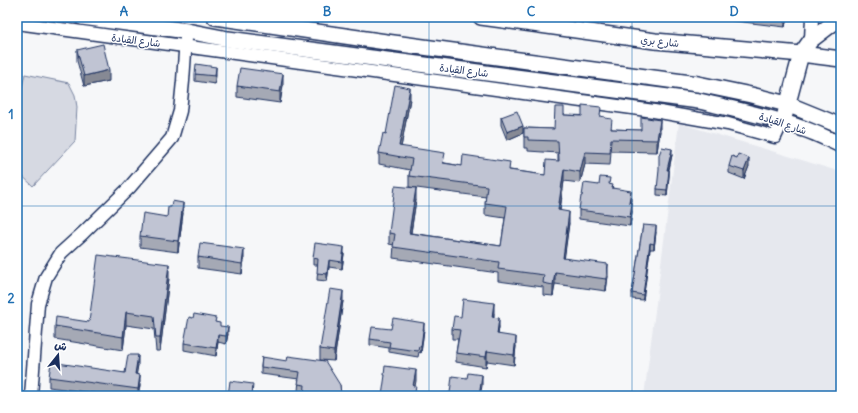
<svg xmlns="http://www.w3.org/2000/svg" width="858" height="413" font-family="Delius,'Playpen Sans Arabic',sans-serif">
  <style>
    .built { fill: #e6e8ee }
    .green { fill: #d6d9e2; stroke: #7884a0 }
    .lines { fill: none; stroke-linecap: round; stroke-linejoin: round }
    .minor-casing { stroke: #1b2f5e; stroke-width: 15 }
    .major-casing { stroke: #1b2f5e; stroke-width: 18 }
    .minor { stroke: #fff; stroke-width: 12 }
    .major { stroke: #fff; stroke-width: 15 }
    .wall { fill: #a5a9b5; stroke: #1b2f5e }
    .shaded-wall { fill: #868994; stroke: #1b2f5e }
    .building { fill: #c0c4d3; stroke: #1b2f5e }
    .grid { fill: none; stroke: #1f6fb2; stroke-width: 1; stroke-opacity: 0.55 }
    .labels { text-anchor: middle; stroke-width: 3; stroke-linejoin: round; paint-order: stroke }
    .street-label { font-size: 10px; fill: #1b2f5e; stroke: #fff }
    .neatline { fill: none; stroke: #1f6fb2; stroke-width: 1.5 }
    .grid-label { font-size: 13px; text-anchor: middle; font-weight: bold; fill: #1f6fb2 }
  </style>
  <rect width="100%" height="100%" fill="#f6f7f9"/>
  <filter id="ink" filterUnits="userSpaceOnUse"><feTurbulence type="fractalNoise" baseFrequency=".025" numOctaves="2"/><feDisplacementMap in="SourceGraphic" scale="8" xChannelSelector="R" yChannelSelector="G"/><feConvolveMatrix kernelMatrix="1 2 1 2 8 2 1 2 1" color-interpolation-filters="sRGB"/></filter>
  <g filter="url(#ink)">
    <path class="built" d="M679 123 841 172V396H644L655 311Z"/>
    <path class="green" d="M25 74 69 83 75 95 77 107 75 141 33 186 17 171V110Z"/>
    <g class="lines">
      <defs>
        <g id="minor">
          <path d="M17 23 654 111 728 124 775 137 782 122"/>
          <path d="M811 40 812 17"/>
          <path d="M31 396 38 304 46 277 61 253 83 233 129 188 172 138 180 111 183 81 186 38"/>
        </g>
        <g id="major">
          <path d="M82 17 187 31 228 39 699 101C733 109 768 116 801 128 815 132 828 139 841 145"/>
          <path d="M215 17 386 42 698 84 751 95 787 104 841 126"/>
          <path d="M481 17 655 41 801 54 841 59"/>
          <path d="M785 114 801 54 811 40 841 17"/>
        </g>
      </defs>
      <use href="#minor" class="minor-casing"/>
      <use href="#major" class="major-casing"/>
      <use href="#minor" class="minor"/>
      <use href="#major" class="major"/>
    </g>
    <g class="wall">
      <path d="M718 17H787L785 27 718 19Z"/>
      <path d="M77 50 109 81 84 86 77 61Z"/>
      <path d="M195 74H216L215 84 195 81Z"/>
      <path d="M283 85 280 103 237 97V86Z"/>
      <path d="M410 99 401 147 445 163 462 166 510 170 545 175 558 161V153L528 151V148H524V128L554 129 564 115 601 116 605 118 612 129 660 131 657 152 611 151 610 165 585 164 580 183 564 181 560 211 569 223 564 258 608 276 606 291 555 284 553 296 543 295V287L498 281V273L393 258 394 245 389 244V233L416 200 411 233 501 246 505 218 485 215V203L486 197 409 187V176L410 170 379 164V153L386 134Z"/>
      <path d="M501 117 523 133 507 140 501 125Z"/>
      <path d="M672 155 669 170V176L667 196 657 195V189Z"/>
      <path d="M729 166H749L744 179 729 173Z"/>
      <path d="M610 184 613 188 631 200 630 203 632 212 630 226 579 219V210L582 196 599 185Z"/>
      <path d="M171 207 183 213 178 252 140 247V236L167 217Z"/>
      <path d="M643 225 656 232 654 249H650L643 300 632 299V293Z"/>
      <path d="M344 254 342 269 329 267 327 281 317 280 318 265H313V258Z"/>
      <path d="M198 257 244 260 242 274 198 268Z"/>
      <path d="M169 278 160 351H156L154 329 126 325 123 350 55 339V326L89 322Z"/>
      <path d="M343 301 334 361 320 360V349Z"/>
      <path d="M494 313V317L499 327 498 334 516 346 514 365 487 361 486 367 456 362V353L458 339H452V329L461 317Z"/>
      <path d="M216 322 228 334 226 344 218 342 216 356 184 350V343Z"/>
      <path d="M391 329H424L421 353 419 352 418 357 389 352V348L370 345V339Z"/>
      <path d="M262 357 340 385 341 396H304V392L298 391 299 379 261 374V367Z"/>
      <path d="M138 365 136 374 140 385 138 396H114L49 387V377L125 373Z"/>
    </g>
    <g class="shaded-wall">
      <path d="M785 17H787L785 27Z"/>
      <path d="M216 67V74L215 84V76Z"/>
      <path d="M109 70V81L84 86V76Z"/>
      <path d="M283 74V85L280 103V92Z"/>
      <path d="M410 88V99L399 158V146Z"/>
      <path d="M660 120V131L657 152V140Z"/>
      <path d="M523 126V133L507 140V132Z"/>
      <path d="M672 149V155L667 176V170Z"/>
      <path d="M585 152V164L580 183V172Z"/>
      <path d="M749 158V166L744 179V171Z"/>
      <path d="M564 169V181L558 222V210Z"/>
      <path d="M669 170V176L667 196V190Z"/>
      <path d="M416 188V200L409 244V233Z"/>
      <path d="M631 191V200L629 211V202Z"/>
      <path d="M183 203V213L178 252V241Z"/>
      <path d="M632 203V212L630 226V217Z"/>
      <path d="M569 212V223L563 269V258Z"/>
      <path d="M656 226V232L654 249V244Z"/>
      <path d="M650 243V249L643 300V295Z"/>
      <path d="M344 247V254L342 269V262Z"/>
      <path d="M244 249V260L242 274V264Z"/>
      <path d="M329 260V267L327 281V274Z"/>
      <path d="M169 264V278L160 351V338Z"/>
      <path d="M608 264V276L606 291V279Z"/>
      <path d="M555 272V284L553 296V285Z"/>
      <path d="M343 291V301L334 361V351Z"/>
      <path d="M494 303V313L492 327V317Z"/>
      <path d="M126 312V325L123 350V337Z"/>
      <path d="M499 318V327L497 344V334Z"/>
      <path d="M424 323V329L421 353V347Z"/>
      <path d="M228 327V334L226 344V336Z"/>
      <path d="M218 335V342L216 356V348Z"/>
      <path d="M516 337V346L514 365V355Z"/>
      <path d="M487 351V361L486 367V357Z"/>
      <path d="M138 355V365L135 384V374Z"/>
      <path d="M416 370V381L413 396V386Z"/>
      <path d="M140 375V385L138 396V389Z"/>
      <path d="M482 375V386L480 396H479Z"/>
      <path d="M21 386V396H19Z"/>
    </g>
    <g class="building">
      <path d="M103 44 109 70 84 76 77 50Z"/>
      <path d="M196 64 216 67 215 76 195 74Z"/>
      <path d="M240 68 283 74 280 92 237 86Z"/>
      <path d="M395 85 410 88 399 146 445 153 443 163 462 166 463 155 510 162 509 170 545 175 546 160 559 161 558 141 528 140V137H524V128L554 129 555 107H564V115L582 116V105L601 107 600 116 605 117V118L612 119 611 129 641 130V117L660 120 657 140 611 139 610 153 585 152 580 172 564 169 558 210 569 212 563 258 608 264 606 279 555 272 553 285 543 283 544 275 498 269 499 262 393 247 395 234 389 233 395 186 416 188 409 233 501 246 507 206 485 203 487 186 409 176 412 159 379 153 383 133 386 134Z"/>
      <path d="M517 111 523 126 507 132 501 117Z"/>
      <path d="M662 147 672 149 667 170H669L667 190 657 189 659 170V155Z"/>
      <path d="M738 154 749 158 744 171 729 166 732 156 737 158Z"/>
      <path d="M600 177 610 178 609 184 613 185 612 188 631 191 629 202 632 203 630 217 579 210 581 196H582L584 183 599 185Z"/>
      <path d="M172 201 183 203 178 241 140 236 143 213 167 217 168 207H171Z"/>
      <path d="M643 225 656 226 654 244 650 243 643 295 632 293Z"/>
      <path d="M200 243 244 249 242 264 198 257Z"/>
      <path d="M315 243 344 247 342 262 329 260 327 274 317 273 318 259 313 258Z"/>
      <path d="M98 255 169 264 160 338H156L154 316 126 312 123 337 55 326 56 317 89 322Z"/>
      <path d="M330 289 343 291 334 351 320 349Z"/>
      <path d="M463 299 494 303 492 317 499 318 497 334 516 337 514 355 487 351 486 357 456 353 460 330 452 329 454 316 461 317Z"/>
      <path d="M194 314 216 318 215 322 220 323V326L228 327 226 336 218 335 216 348 184 343 189 317 193 318Z"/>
      <path d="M393 318 424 323 421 347 419 346 418 351 389 347 390 342 370 339 372 327 391 329Z"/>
      <path d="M128 355H138L135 374 140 375 138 389 49 377 51 362 125 373Z"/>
      <path d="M288 356 325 361 340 385 341 394 333 395V396H304L305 385 298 384 300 372 261 367 262 357 287 361Z"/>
      <path d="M385 366 416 370 413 386H416L415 392 426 393 425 396H382L385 375H384Z"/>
      <path d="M468 373 482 375 479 396H448V393H450L452 376 467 378Z"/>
      <path d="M17 380 21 386 19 396H17Z"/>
      <path d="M230 381 253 384 252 396H228Z"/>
      <path d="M50 395 61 396H50Z"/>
    </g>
  </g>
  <path class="grid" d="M226 17V396M429 17V396M632 17V396M17 206H841"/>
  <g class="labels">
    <g class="street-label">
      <text transform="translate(136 40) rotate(7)" y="4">شارع القيادة</text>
      <text transform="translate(660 41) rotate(6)" y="4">شارع بري</text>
      <text transform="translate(464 70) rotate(7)" y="4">شارع القيادة</text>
      <text transform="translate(783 123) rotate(18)" y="4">شارع القيادة</text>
    </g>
  </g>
  <rect width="858" height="413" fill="none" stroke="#fff" stroke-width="44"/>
  <g transform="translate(58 355) rotate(17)" stroke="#ffffff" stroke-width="3" paint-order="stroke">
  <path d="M0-3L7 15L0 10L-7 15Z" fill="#1b2f5e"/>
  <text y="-6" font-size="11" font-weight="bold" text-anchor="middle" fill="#1b2f5e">ش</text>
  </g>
  <rect x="22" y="22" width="814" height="369" class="neatline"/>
  <g class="grid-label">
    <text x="124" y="16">A</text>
    <text x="327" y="16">B</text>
    <text x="531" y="16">C</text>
    <text x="734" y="16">D</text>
    <text x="11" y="119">1</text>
    <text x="11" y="303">2</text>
  </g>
</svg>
